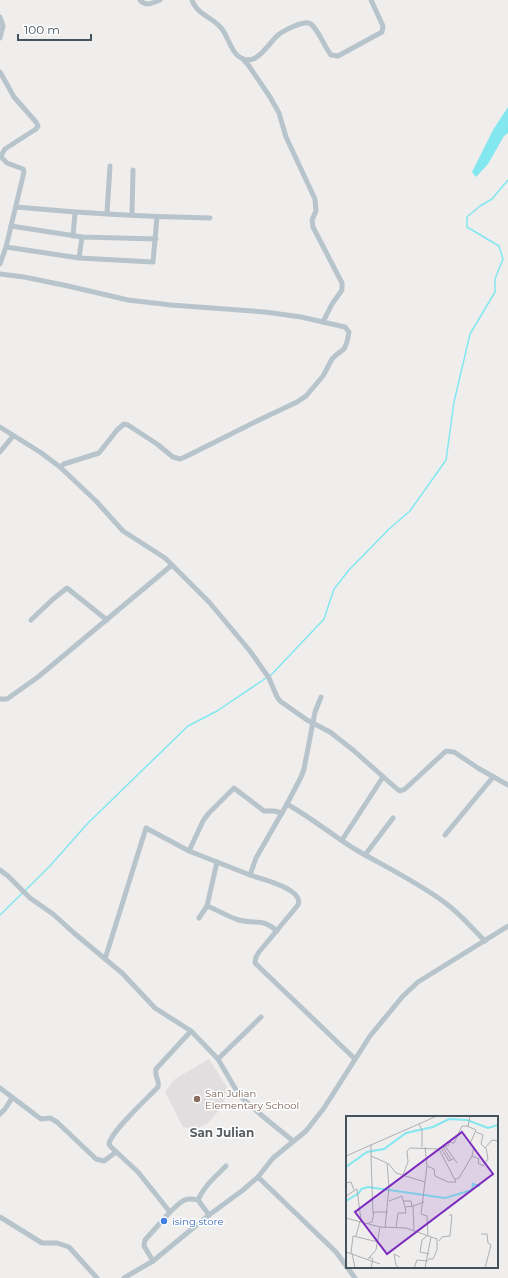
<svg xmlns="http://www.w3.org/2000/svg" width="508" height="1278" font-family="Montserrat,sans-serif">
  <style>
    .education { fill: #e1dee0 }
    .water { fill: #83e7f0 }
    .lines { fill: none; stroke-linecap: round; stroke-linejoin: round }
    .stream { stroke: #83e7f0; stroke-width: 1.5 }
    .street { stroke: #b8c4cc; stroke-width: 5 }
    .education-dot { fill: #8d6e63; stroke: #fff; stroke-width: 1.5 }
    .shop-dot { fill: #3f7fe0; stroke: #fff; stroke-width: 1.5 }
    .labels { text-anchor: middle; stroke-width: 3; stroke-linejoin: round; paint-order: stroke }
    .education-label { font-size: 10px; fill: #785e54; stroke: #fff; text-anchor: start }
    .shop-label { font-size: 10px; fill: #366cbe; stroke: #fff; text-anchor: start }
    .quarter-label { font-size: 12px; font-weight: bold; fill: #5a5f63; stroke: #fff }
    .inset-river { fill: none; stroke: #83e7f0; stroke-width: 2 }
    .inset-road { fill: none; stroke: #acb0b3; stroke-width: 1 }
    .view { fill: #7b2cbf; fill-opacity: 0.15; stroke: #7b2cbf; stroke-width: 2 }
    .inset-edge { fill: none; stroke: #45545c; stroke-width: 2 }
  </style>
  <rect width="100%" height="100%" fill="#f0eded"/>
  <path class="education" d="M209 1059 228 1089 222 1107 208 1123 196 1129 183 1127 165 1092 175 1079Z"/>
  <path class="water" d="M508 107V133L504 136 488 164 476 177 472 172 493 130Z"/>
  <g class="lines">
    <path class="stream" d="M0 915 49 867 88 823 188 726 217 711 272 674 324 619 334 589 349 570 389 529 410 511 446 460 454 402 470 334 495 292V279L503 259 499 246 467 227V217L480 206 492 199 508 180"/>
    <g class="street">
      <path d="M140 0C146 7 153 3 160 0"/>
      <path d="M192 0C197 15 213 17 222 29 228 37 230 48 237 55 254 70 266 47 276 37 280 32 305 19 311 24 319 31 324 46 331 55L338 56 382 32 383 26 371 0"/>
      <path d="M0 17 3 26 0 38"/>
      <path d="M243 59 249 66 270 97 279 113 286 137 315 199 316 211 312 220 313 227 342 283V290L332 304 323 322"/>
      <path d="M0 72 14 97 36 122 38 126 36 129 5 149 1 156 2 158 7 163 23 169 24 172 6 247 0 264"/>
      <path d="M16 207C80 213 145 217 210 218"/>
      <path d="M107 213 110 166"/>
      <path d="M132 215 133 170"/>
      <path d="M11 226 82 237 156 239"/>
      <path d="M73 236 75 213"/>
      <path d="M6 247 79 258 153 262 157 217"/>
      <path d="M79 258 82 237"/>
      <path d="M0 274 24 277 68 286 128 300 171 305 265 312 301 317 345 327 349 332 347 342 344 349 336 355 332 359 323 376 306 396 297 402 259 420 185 457 180 459 173 457 157 444 128 425 124 424 117 430 99 453 64 464 60 467"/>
      <path d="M0 427 40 452 60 467 96 501 123 531 165 558 209 602 250 651 269 678 277 697 280 701 307 720 330 732 353 750 397 789 400 791 405 789 446 751 454 752 478 768 508 785"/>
      <path d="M0 452 13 436"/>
      <path d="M31 620 52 600 67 588 107 620"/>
      <path d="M321 697 315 712 304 769 301 777 287 804C310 817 331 834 353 848 385 867 418 882 448 905 461 915 473 929 485 941"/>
      <path d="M0 699H7L38 677 172 565"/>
      <path d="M287 804 256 858 250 875C261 879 305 889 298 905L259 952 256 957 255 963 355 1059"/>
      <path d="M445 835 493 777"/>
      <path d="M342 840 383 777"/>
      <path d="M189 851 203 821 208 814 234 788 264 811H274L282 813"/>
      <path d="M365 855 393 818"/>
      <path d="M0 870 8 876 30 898 53 914 74 933 122 973 155 1008 191 1031 218 1059 239 1095 260 1114 293 1141"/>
      <path d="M207 906 217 862"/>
      <path d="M199 918 207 906C218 910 228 917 239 920 257 925 260 917 277 931"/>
      <path d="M105 959 146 828 189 851 250 875"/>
      <path d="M218 1059 261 1017"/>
      <path d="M0 1088 41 1119 50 1118 57 1122 96 1159 104 1161 116 1152"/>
      <path d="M0 1114 5 1109 12 1098"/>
      <path d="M258 1177 336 1252 347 1267"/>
      <path d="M198 1200C204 1186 215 1177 226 1166"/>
      <path d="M170 1212C180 1203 184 1196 198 1200L209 1215"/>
      <path d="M0 1217 42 1243H57L69 1247 97 1278"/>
      <path d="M153 1261 144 1246 145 1240 170 1212 138 1172 111 1147 109 1144C111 1131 148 1098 158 1087 160 1081 154 1075 156 1069L191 1031"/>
      <path d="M347 1267 355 1278"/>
      <path d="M124 1278 153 1261 209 1215 243 1190 258 1177 273 1158 306 1131 324 1108 370 1036 403 996 418 982 508 926"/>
    </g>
  </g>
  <circle class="education-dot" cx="197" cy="1099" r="4"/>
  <circle class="shop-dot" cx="164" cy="1221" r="4"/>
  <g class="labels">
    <g class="education-label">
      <text x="205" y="1097">San Julian<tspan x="205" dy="12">Elementary School</tspan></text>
    </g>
    <g class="shop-label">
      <text x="172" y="1225">ising store</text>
    </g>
    <g class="quarter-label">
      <text x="222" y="1137">San Julian</text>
    </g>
  </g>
  <g transform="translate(346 1116)">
    <rect width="152" height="152" fill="#f0eded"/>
    <path class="inset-river" d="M0 51 21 36 38 33 60 17 87 11 103 3 121 4 142 12 152 9M0 85 13 77 15 73 22 71 99 82 126 74 127 68 134 70"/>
    <path class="inset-road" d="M73 8 76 14V31M121 10 130 14 124 28 128 31 126 40 133 43 132 47 137 50 142 43 140 32M130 16 137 19 135 28 139 32 146 24 152 25M25 28V40L41 47 43 71 39 112M99 30 111 47M79 31 81 50 75 98 81 100 82 120M97 31 105 44M95 32 103 45 107 43M0 40 91 0M25 40 27 98M42 47 50 57 79 66M81 50 88 53 89 60 102 66H110L93 33M57 59 62 46 61 35 64 32 93 33 103 29V26L108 27 116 10H122L124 0M109 63 113 62 126 40M0 67 5 66 8 74M0 80 11 73 15 105M43 85 56 80 59 91M57 85H65L66 90M0 102 34 111 60 112 91 123V134L87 143H82M20 108 26 106 28 96H42M50 112 52 97H60L59 91 67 90M68 115 67 90 78 86M135 118H141L142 127 145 129 139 152M10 120 14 105M81 120 76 124 74 136 83 138M93 125 96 121 104 120 106 99H103M0 136 34 148M5 137 7 120 32 126M6 137 9 152M23 141 27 143 25 152M22 143 30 134 34 111M53 152 50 149 48 138 54 141M68 152 71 144 82 145M79 152 85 121"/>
    <path class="view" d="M116 16 147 58 41 138 9 96Z"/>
    <rect width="152" height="152" class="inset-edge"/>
  </g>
  <path d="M18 34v6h73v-6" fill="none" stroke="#45545c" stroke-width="2"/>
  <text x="24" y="34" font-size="12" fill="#45545c" stroke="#ffffff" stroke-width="3" paint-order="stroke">100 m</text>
</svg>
